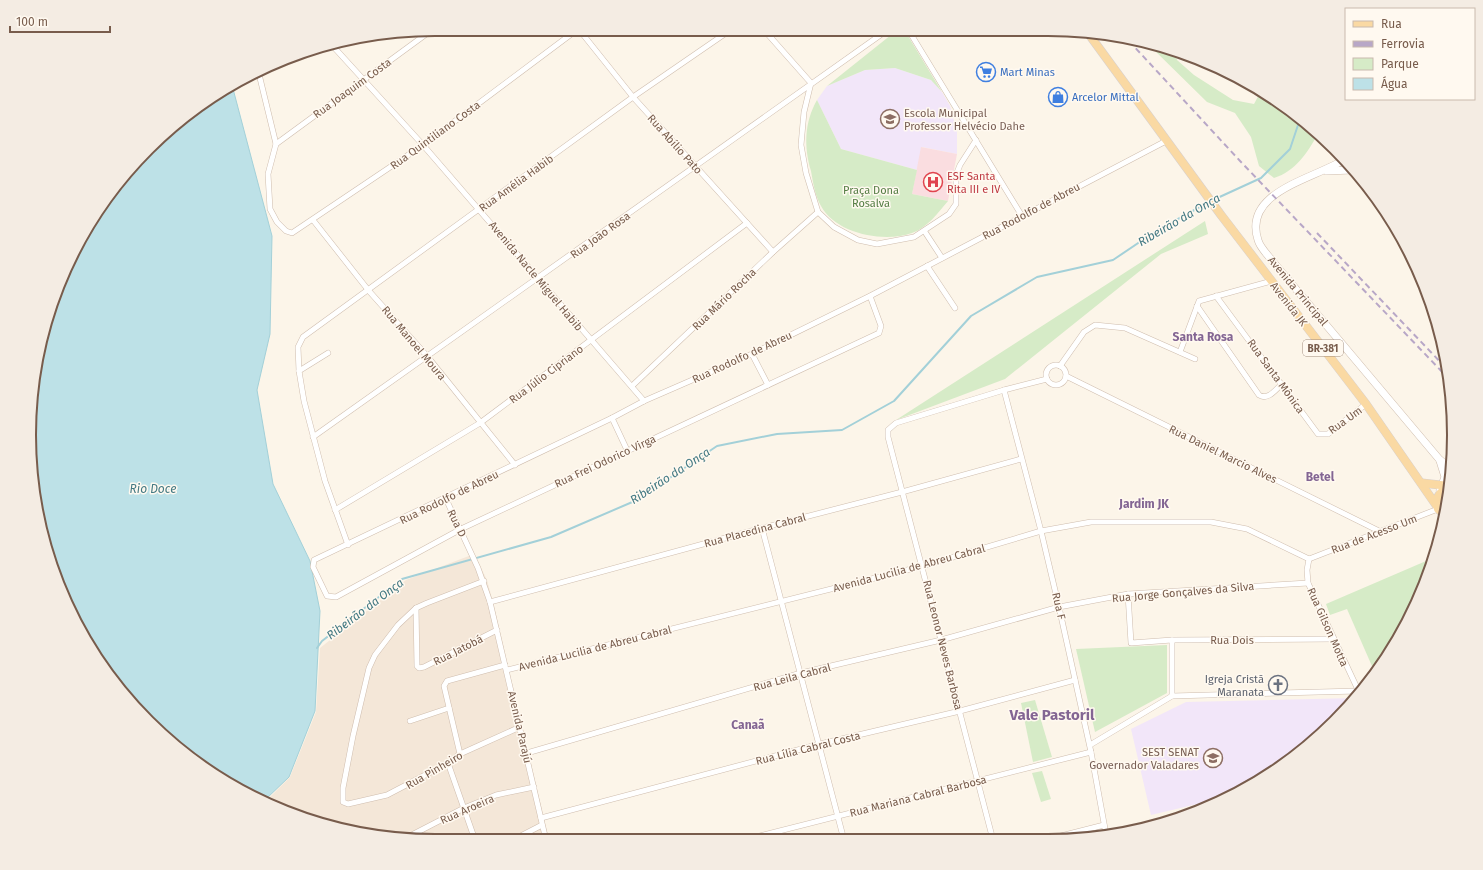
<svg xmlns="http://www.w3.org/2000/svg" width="1483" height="870" font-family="'Fira Sans',sans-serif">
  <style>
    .residential { fill: #f4e7d8 }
    .education { fill: #f2e6f9 }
    .medical { fill: #fadde0 }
    .green { fill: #d6ebc7 }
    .water { fill: #bde1e7; stroke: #a3d0d8 }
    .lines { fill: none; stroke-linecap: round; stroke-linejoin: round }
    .stream { stroke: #a3d0d8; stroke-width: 2 }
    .minor-casing { stroke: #cfbdae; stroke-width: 6 }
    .tertiary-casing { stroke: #cfbdae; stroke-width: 8 }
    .primary-casing { stroke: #d9d1cd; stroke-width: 9 }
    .minor { stroke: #fff; stroke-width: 5 }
    .tertiary { stroke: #fff; stroke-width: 7 }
    .primary { stroke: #fad9a3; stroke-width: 8 }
    .rail { stroke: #b8a7c7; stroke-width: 2; stroke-dasharray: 6 4; stroke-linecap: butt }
    .labels { text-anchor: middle; stroke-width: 3; stroke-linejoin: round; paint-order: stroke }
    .shield { fill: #fff9f0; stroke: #a08b7d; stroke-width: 1 }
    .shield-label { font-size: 10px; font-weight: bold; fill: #785c4c }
    .shop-label { font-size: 11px; fill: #366cbe; stroke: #fff9f0; text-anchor: start }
    .street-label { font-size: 11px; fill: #785c4c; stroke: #fff9f0 }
    .education-label { font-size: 11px; fill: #785e54; stroke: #fff9f0; text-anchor: start }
    .health-label { font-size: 11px; fill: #be3a42; stroke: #fff9f0; text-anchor: start }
    .park-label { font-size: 11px; fill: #557d44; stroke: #fff9f0 }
    .worship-label { font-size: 11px; fill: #5b616d; stroke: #fff9f0; text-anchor: end }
    .water-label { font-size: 12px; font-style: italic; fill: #437983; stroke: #fff9f0 }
    .neighbourhood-label { font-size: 12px; font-weight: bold; fill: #836593; stroke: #fff9f0 }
    .district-label { font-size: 15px; font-weight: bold; fill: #836593; stroke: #fff9f0 }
    .rim { fill: none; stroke: #785c4c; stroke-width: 2 }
  </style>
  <rect width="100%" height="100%" fill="#fcf5e9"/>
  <path class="residential" d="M474 554 487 580 494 606 549 840H408L304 819 266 801 290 777 316 712 320 648 406 580Z"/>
  <g class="education">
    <path d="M895 68 931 80 942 92 950 106 957 132V154L922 147 917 170 841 149 817 100 827 86 865 70Z"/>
    <path d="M1355 698 1335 722 1251 786 1231 796 1151 815 1131 729 1186 702Z"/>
  </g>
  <path class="medical" d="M921 147 957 154 948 201 912 194Z"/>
  <g class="green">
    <path d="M896 31H905L942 92 931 80 895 68 865 70 827 86Z"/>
    <path d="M1149 45 1173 49 1177 60 1194 75 1233 100 1254 104 1261 91 1273 97 1318 134C1307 153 1296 171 1274 178L1259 166 1251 137 1235 113 1207 102Z"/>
    <path d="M817 100 841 149 917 170 912 194 948 201C938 213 927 228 912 233 884 243 836 234 821 206 815 196 813 182 811 171 804 147 804 123 817 100Z"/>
    <path d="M1205 221 1208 234 1161 254 1005 379 896 420Z"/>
    <path d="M1433 558C1421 596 1401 642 1375 673L1347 609 1330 615 1326 604Z"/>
    <path d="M1167 645V693L1095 732 1076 649Z"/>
    <path d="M1035 700 1052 757 1033 762 1021 703Z"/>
    <path d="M1042 771 1051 799 1041 802 1032 773Z"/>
  </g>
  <path class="water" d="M232 85 272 236 270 334 257 390 273 484 310 561 320 611 315 711 289 777 265 800 210 773 167 740 113 682 60 590 37 514 30 461 32 382 43 330 71 256 98 209 148 148 188 113Z"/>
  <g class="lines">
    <g class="stream">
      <path d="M1213 200 1261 178 1290 149 1300 119"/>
      <path d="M317 648 322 641 402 579 551 537 637 500 717 446 777 434 842 430 894 401 971 316 1037 277 1113 260 1156 231 1209 202"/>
    </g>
    <defs>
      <g id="minor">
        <path d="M765 31 811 83 804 112 801 145 806 173 818 212 834 227 858 240 877 244 914 237 949 214 956 204V175L960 165 976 140"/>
        <path d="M909 31 1022 216"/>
        <path d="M581 32 633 97 773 252"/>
        <path d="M331 44 423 145 644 401"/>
        <path d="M258 70 276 144 268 174 270 209 277 222 286 231 292 233 423 145 574 32"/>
        <path d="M276 144 429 32"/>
        <path d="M313 220 369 291 427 356 515 465"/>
        <path d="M925 232 942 258"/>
        <path d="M927 266 955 308"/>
        <path d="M870 296 881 326 879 333 461 529 336 597 327 596 313 567 314 560 612 418 644 401 752 354 870 296 1166 141"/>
        <path d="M1216 296 1318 434H1328L1366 404"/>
        <path d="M1197 306 1259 395C1268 401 1276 389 1282 384"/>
        <path d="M1180 352 1199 301 1272 281"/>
        <path d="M752 354 768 385"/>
        <circle cx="1056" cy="375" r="10"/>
        <path d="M1060 366 1084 332 1095 325 1125 328 1195 359"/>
        <path d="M299 371 328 353"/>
        <path d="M1066 376 1379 531"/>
        <path d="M632 386 773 252 818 212"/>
        <path d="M1004 390 1041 531 1059 607 1091 752 1106 834"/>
        <path d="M612 418 627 450"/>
        <path d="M313 437 886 31"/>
        <path d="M446 499 478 568 490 602 546 840"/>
        <path d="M335 510 480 423 747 223"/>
        <path d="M762 528 844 840"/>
        <path d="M348 545 325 481 304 401 299 371 298 347 303 337 633 97 729 31"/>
        <path d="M1309 559 1307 570 1308 583 1359 692"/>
        <path d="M1309 559 1438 509"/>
        <path d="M484 581 427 603 416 608 398 625 375 655 369 668 353 736 343 788V802L348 804 387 795 448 763 460 754 520 727"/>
        <path d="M1128 594 1131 643 1172 640 1333 639"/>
        <path d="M490 602 762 528 902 492 1021 459"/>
        <path d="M416 608 417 666 419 668 424 667 497 630"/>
        <path d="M1172 640V696"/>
        <path d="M507 670 923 566 1041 531 1091 522H1211L1247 529 1309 559"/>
        <path d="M410 721 449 708"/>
        <path d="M1090 745 1172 696 1358 691"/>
        <path d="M527 753 801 673 941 640 1059 607 1128 594 1308 583"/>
        <path d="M460 754 444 686 447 681 505 665"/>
        <path d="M448 763 475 840"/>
        <path d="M541 818 820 744 960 711 1075 680"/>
        <path d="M404 839 464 808 496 795 534 787"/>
        <path d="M513 840 542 825"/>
        <path d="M744 840 1091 752"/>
        <path d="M993 840 888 437V430L896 423 1004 390 1047 379"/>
        <path d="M1045 840 1104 825"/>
      </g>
      <g id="tertiary">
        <path d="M1345 159C1315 179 1242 191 1258 240 1260 248 1269 256 1274 263L1439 459 1451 469"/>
        <path d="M1352 168 1359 177"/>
        <path d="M1327 171 1352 170"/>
        <path d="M1440 461 1445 477 1440 490"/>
      </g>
      <g id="primary">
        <path d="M1088 33 1221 215 1366 404 1436 505"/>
        <path d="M1422 483 1449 486"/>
        <path d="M1446 516 1438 509C1435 500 1438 491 1449 488"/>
      </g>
    </defs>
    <use href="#minor" class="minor-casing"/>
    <use href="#tertiary" class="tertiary-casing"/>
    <use href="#primary" class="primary-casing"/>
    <use href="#minor" class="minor"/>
    <use href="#tertiary" class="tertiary"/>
    <use href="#primary" class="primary"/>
    <g class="rail">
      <path d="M1129 41 1241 162 1448 378"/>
      <path d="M1317 233 1447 369"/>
    </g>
  </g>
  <defs>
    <symbol id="supermarket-ring" viewBox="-11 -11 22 22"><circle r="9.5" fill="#fff9f0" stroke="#3f7fe0" stroke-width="1.5"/><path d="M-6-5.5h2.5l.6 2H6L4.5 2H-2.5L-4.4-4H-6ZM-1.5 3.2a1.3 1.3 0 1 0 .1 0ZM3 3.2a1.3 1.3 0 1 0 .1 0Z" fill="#3f7fe0"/></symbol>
    <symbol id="shop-ring" viewBox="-11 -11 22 22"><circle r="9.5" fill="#fff9f0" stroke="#3f7fe0" stroke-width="1.5"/><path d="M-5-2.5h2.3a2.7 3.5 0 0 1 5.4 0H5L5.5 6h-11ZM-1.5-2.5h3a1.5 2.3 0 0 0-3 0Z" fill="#3f7fe0"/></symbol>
    <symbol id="school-ring" viewBox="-11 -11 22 22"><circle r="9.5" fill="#fff9f0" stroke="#8d6e63" stroke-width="1.5"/><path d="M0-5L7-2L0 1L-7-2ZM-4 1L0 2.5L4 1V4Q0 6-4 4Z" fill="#8d6e63"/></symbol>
    <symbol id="hospital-ring" viewBox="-11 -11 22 22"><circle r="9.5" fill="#fff9f0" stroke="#e0444e" stroke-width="1.5"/><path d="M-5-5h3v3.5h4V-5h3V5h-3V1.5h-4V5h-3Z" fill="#e0444e"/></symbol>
    <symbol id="church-ring" viewBox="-11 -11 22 22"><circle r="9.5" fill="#fff9f0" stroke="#6b7280" stroke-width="1.5"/><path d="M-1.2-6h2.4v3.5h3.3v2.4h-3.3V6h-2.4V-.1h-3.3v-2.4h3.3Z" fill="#6b7280"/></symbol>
  </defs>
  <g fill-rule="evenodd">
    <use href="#supermarket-ring" x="975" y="61" width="22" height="22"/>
    <use href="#shop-ring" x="1047" y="86" width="22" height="22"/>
    <use href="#school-ring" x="879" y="108" width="22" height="22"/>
    <use href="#hospital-ring" x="922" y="171" width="22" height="22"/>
    <use href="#church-ring" x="1267" y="674" width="22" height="22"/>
    <use href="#school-ring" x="1202" y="747" width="22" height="22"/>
  </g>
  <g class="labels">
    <rect class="shield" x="1303" y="340" width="40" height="16" rx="3"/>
    <g class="shield-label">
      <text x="1323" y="352">BR-381</text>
    </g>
    <g class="shop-label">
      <text x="1000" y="76">Mart Minas</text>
      <text x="1072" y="101">Arcelor Mittal</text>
    </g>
    <g class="street-label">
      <text transform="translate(352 88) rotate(-36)" y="4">Rua Joaquim Costa</text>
      <text transform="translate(435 135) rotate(-36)" y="4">Rua Quintiliano Costa</text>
      <text transform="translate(675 144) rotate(48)" y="4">Rua Abílio Pato</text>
      <text transform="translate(516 183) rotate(-36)" y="4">Rua Amélia Habib</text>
      <text transform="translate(1031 211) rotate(-28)" y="4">Rua Rodolfo de Abreu</text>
      <text transform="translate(600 235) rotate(-36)" y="4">Rua João Rosa</text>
      <text transform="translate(536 276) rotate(50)" y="4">Avenida Nacle Miguel Habib</text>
      <text transform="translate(1298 291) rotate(50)" y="4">Avenida Principal</text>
      <text transform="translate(724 299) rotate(-44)" y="4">Rua Mário Rocha</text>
      <text transform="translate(1289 304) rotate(52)" y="4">Avenida JK</text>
      <text transform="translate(414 343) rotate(50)" y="4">Rua Manoel Moura</text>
      <text transform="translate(742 357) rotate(-25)" y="4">Rua Rodolfo de Abreu</text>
      <text transform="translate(546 374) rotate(-37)" y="4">Rua Júlio Cipriano</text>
      <text transform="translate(1276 376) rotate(54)" y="4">Rua Santa Mônica</text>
      <text transform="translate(1345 420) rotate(-36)" y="4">Rua Um</text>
      <text transform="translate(1223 454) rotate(26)" y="4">Rua Daniel Marcio Alves</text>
      <text transform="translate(605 461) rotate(-25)" y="4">Rua Frei Odorico Virga</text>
      <text transform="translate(449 497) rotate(-26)" y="4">Rua Rodolfo de Abreu</text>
      <text transform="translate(457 523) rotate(64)" y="4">Rua D</text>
      <text transform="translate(755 530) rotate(-15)" y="4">Rua Placedina Cabral</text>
      <text transform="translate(1374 534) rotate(-21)" y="4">Rua de Acesso Um</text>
      <text transform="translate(909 568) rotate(-15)" y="4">Avenida Lucilia de Abreu Cabral</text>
      <text transform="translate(1183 592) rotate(-5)" y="4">Rua Jorge Gonçalves da Silva</text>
      <text transform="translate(1059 606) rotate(77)" y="4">Rua F</text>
      <text transform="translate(1328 627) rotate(66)" y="4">Rua Gilson Motta</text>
      <text x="1232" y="644">Rua Dois</text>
      <text transform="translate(943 645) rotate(76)" y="4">Rua Leonor Neves Barbosa</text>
      <text transform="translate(595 648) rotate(-14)" y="4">Avenida Lucilia de Abreu Cabral</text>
      <text transform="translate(458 650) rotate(-27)" y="4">Rua Jatobá</text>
      <text transform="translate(792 677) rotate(-15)" y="4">Rua Leila Cabral</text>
      <text transform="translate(520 727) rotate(77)" y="4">Avenida Parajú</text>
      <text transform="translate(808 748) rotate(-14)" y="4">Rua Lília Cabral Costa</text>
      <text transform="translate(434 770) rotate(-30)" y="4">Rua Pinheiro</text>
      <text transform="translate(918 796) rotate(-14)" y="4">Rua Mariana Cabral Barbosa</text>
      <text transform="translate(467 809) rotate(-24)" y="4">Rua Aroeira</text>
    </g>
    <g class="education-label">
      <text x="904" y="117">Escola Municipal<tspan x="904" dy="13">Professor Helvécio Dahe</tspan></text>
      <text x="1199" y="756" text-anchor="end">SEST SENAT<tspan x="1199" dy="13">Governador Valadares</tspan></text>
    </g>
    <g class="health-label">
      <text x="947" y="180">ESF Santa<tspan x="947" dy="13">Rita III e IV</tspan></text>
    </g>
    <g class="park-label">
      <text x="871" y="194">Praça Dona<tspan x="871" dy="13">Rosalva</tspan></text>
    </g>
    <g class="worship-label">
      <text x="1264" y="683">Igreja Cristã<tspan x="1264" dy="13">Maranata</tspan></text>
    </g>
    <g class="water-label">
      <text transform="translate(1179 220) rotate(-30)" y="4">Ribeirão da Onça</text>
      <text transform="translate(670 476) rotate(-33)" y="4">Ribeirão da Onça</text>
      <text x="153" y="493">Rio Doce</text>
      <text transform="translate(365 609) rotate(-37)" y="4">Ribeirão da Onça</text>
    </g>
    <g class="neighbourhood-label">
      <text x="1203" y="341">Santa Rosa</text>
      <text x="1320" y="481">Betel</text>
      <text x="1144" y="508">Jardim JK</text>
      <text x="748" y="729">Canaã</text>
    </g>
    <g class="district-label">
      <text x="1052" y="720">Vale Pastoril</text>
    </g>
  </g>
  <path d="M0 0H1483V870H0ZM435 36H1048A399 399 0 0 1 1447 435V435A399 399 0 0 1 1048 834H435A399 399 0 0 1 36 435V435A399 399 0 0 1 435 36Z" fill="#f4ece3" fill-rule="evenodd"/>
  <path class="rim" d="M435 36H1048A399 399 0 0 1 1447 435V435A399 399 0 0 1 1048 834H435A399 399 0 0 1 36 435V435A399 399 0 0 1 435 36Z"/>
  <rect x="1345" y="8" width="130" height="92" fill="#fff9f0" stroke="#c9baae"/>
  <rect x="1353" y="21" width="20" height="6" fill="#fad9a3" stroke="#c9baae"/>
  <text x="1381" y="28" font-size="12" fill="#785c4c">Rua</text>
  <rect x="1353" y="41" width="20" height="6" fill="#b8a7c7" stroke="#c9baae"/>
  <text x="1381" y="48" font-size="12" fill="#785c4c">Ferrovia</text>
  <rect x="1353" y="58" width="20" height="12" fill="#d6ebc7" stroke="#c9baae"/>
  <text x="1381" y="68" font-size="12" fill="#785c4c">Parque</text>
  <rect x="1353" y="78" width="20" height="12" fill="#bde1e7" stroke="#c9baae"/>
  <text x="1381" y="88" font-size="12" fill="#785c4c">Água</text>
  <path d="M10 26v6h100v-6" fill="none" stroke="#785c4c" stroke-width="2"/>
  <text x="16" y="26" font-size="12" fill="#785c4c" stroke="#fff9f0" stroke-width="3" paint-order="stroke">100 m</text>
</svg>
